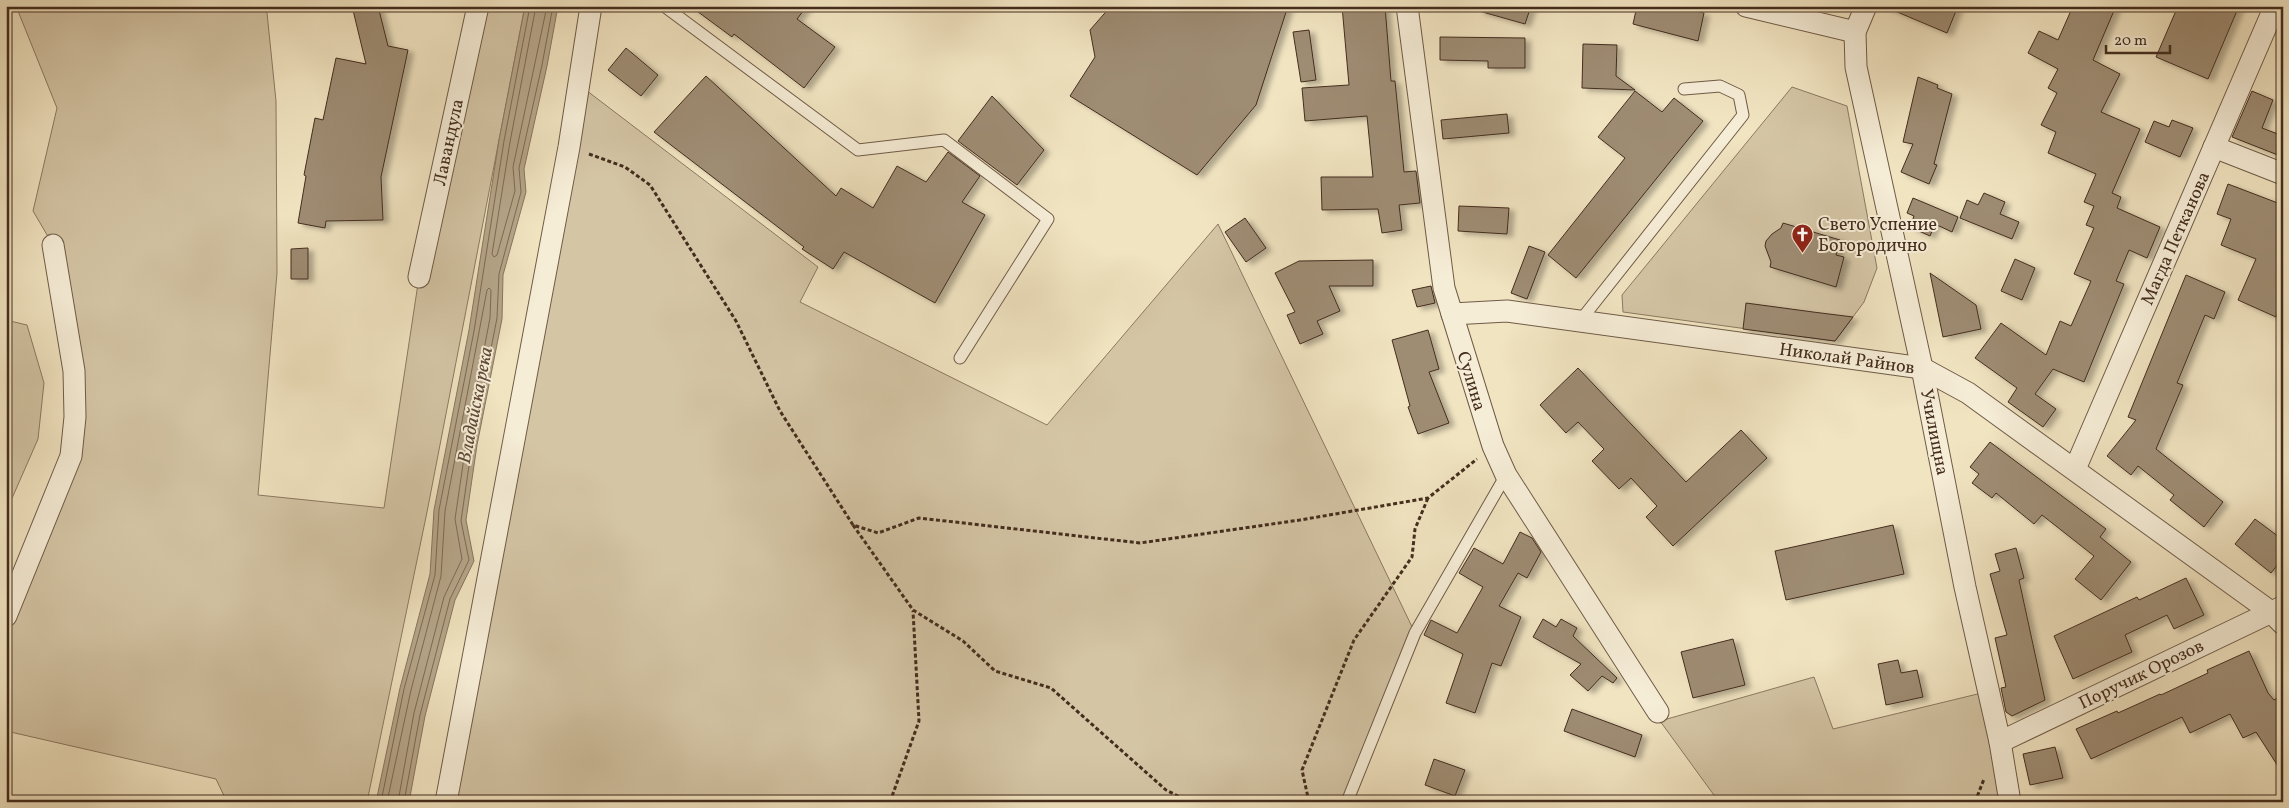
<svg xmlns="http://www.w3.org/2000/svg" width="2289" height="808" font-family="Vollkorn,serif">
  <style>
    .green { fill: #d4c5a5; stroke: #8c7962 }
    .water { fill: #b6a68a; stroke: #88765f }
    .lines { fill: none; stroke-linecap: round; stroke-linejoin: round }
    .shore { stroke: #7d6a54; stroke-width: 1 }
    .building { fill: #9e8c73; stroke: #442d1e; filter: url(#shadow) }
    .service-casing { stroke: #6f5b47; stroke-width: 13 }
    .minor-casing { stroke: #6f5b47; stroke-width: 23 }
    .path { stroke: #442d1e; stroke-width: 3; stroke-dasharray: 4 2.5; stroke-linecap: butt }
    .service { stroke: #f6edd7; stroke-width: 11 }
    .minor { stroke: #f6edd7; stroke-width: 21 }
    .labels { text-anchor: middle; stroke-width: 4; stroke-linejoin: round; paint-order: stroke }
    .street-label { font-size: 18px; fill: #442d1e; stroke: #f6edd7 }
    .poi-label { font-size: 18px; fill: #442d1e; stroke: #f6edd7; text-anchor: start }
    .water-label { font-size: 19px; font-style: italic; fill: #604b39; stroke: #f6edd7 }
  </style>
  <defs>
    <filter id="shadow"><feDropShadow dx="5.5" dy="3" stdDeviation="2.5" flood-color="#0004"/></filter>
  </defs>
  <rect width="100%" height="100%" fill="#f1e4c1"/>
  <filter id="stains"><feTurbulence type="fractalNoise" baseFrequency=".004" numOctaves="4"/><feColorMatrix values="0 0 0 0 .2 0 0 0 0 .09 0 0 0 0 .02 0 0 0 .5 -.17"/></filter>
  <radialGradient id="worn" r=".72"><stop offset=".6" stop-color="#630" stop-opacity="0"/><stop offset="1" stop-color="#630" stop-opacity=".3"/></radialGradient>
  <g class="green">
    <path d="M16 6H261L267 13 276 101 277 273 258 495 384 508 419 277 478 6H525L427 512 367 802H227L216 779 6 731V616L71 456 53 245 33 211 57 108Z"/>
    <path d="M578 84 818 267 800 302 1047 425 1218 224 1415 633 1347 802H446Z"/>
    <path d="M1792 87 1847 106 1877 268 1864 302 1835 341 1623 312 1622 295Z"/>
    <path d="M6 320 27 325 44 383 38 439 6 512Z"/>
    <path d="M1814 677 1833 729 1990 691 2010 802H1719L1660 721Z"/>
  </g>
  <path class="water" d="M525 6H558L547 66 524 169 526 192 503 275 502 319 477 445 466 520 474 561 455 600 425 716 409 802H376L400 688 430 574 434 510 469 330 499 140Z"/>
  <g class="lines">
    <g class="shore">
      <path d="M536 6 510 142 492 254 494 257 497 255 515 191 513 167 547 6"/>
      <path d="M381 802 404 689 435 575 439 510 474 331 504 141 530 6"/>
      <path d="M387 802 411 690 441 576 445 511 487 290 489 288 491 290 490 318 466 444 455 519 462 559 444 597 414 713 398 802"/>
      <path d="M404 802 420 715 450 599 469 560 461 521 472 445 497 318 499 274 521 192 519 168 542 65 553 6"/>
    </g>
  </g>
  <g class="building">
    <path d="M352 6H378L388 46 408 50 381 177 383 220 326 221 325 228 298 223 306 176 304 175 315 118 323 120 336 58 366 64Z"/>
    <path d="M690 6H807L797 19 835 47 804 88 734 34 732 37Z"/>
    <path d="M1111 6H1288L1256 105 1197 175 1070 96 1095 57 1090 30Z"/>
    <path d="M1342 6H1385L1391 81H1395L1404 172 1416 171 1420 203 1399 205 1402 230 1382 233 1378 209 1322 210 1321 177H1373L1367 116 1305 121 1302 88 1349 85Z"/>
    <path d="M1480 6H1531L1525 24 1479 11Z"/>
    <path d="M1637 6H1675L1704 13 1698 41 1633 24Z"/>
    <path d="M1883 6H1958L1947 33Z"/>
    <path d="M2073 6H2116L2093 60 2120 74 2101 112 2140 129 2112 193 2121 197 2117 208 2160 227 2147 258 2129 250 2116 281 2124 284 2084 382 2053 369 2035 394 2056 409 2043 427 2008 402 2017 388 1975 358 2001 323 2046 355 2060 321 2071 326 2091 281 2074 274 2094 228 2086 225 2094 206 2084 202 2096 174 2048 153 2056 132 2041 125 2057 93 2048 88 2058 69 2028 53 2039 31 2058 40Z"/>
    <path d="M2178 6H2239L2208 79 2156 57Z"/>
    <path d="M1309 30 1316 80 1301 82 1293 32Z"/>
    <path d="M1440 37 1525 38V68H1488V61L1440 60Z"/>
    <path d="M1583 44 1617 45 1616 76 1635 90 1582 88Z"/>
    <path d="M626 48 658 75 641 96 608 70Z"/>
    <path d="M706 76 836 196 841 188 873 208 897 166 926 182 948 152 980 176 962 202 985 215 935 303 844 252 833 269 802 249 804 247 654 132Z"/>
    <path d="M1918 77 1938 85 1937 88 1952 94 1934 164 1937 165 1929 184 1901 172 1913 144 1903 142Z"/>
    <path d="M1635 91 1662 112 1674 98 1703 121 1576 278 1548 255 1625 158 1598 137Z"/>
    <path d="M2252 91 2273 100 2262 128 2283 136V157L2232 137Z"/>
    <path d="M992 96 1044 150 1017 185 958 141Z"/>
    <path d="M1507 114 1509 133 1443 139 1441 120Z"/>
    <path d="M2172 120 2193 128 2180 157 2145 142 2154 121 2169 127Z"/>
    <path d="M2228 184 2283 205V300L2276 317 2238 300 2256 259 2221 245 2231 219 2217 214Z"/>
    <path d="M1984 193 2005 202 2000 214 2019 222 2012 239 1960 218 1967 200 1978 205Z"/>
    <path d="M1913 198 1958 217 1952 232 1935 224 1930 236 1910 227 1914 216 1907 213Z"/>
    <path d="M1459 206 1509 208 1507 234 1458 231Z"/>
    <path d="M1245 218 1266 248 1246 262 1225 232Z"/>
    <path d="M1783 223 1840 240 1836 255 1844 257 1836 287 1770 267 1771 262 1765 246 1766 241 1772 234 1781 228Z"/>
    <path d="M1529 246 1545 252 1527 299 1511 293Z"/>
    <path d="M308 248V279H291V249Z"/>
    <path d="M2015 259 2035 268 2022 300 2001 291Z"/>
    <path d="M1373 260V286H1329L1340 311 1317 321 1323 334 1300 344 1287 315 1295 312 1275 273 1299 261Z"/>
    <path d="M1930 273 1976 305 1981 329 1943 337Z"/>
    <path d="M2186 275 2225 292 2214 319 2205 315 2177 383 2183 385 2156 449 2223 502 2204 527 2170 500 2174 495 2138 466 2131 475 2107 456 2136 420 2128 417Z"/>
    <path d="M1431 286 1435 303 1417 307 1412 290Z"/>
    <path d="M1746 303 1813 312 1853 317 1835 341 1743 329Z"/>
    <path d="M1428 330 1439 369 1429 372 1449 423 1418 434 1408 407 1410 406 1392 340Z"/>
    <path d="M1578 368 1686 482 1741 430 1767 458 1673 546 1646 517 1657 506 1631 478 1619 489 1592 461 1604 449 1578 422 1566 433 1540 405Z"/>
    <path d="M1990 442 2106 529 2100 537 2131 562 2101 600 2075 579 2094 556 2042 515 2034 524 1996 493 1992 498 1972 483 1979 474 1970 467Z"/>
    <path d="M2255 519 2283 540V558L2271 573 2235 544Z"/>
    <path d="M1893 525 1904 574 1786 600 1775 551Z"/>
    <path d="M1520 532 1532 538 1541 552 1527 578 1518 573 1499 606 1521 617 1501 666 1492 663 1475 713 1446 703 1463 654 1424 635 1431 620 1457 633 1483 587 1459 573 1474 548 1503 564Z"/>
    <path d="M2016 548 2024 578 2019 580 2045 700 2012 716 2006 712 2001 688 2006 687 1995 638 2007 635 1990 574 2000 571 1995 554Z"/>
    <path d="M2186 578 2204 615 2174 629 2167 615 2125 635 2132 652 2073 679 2054 636 2137 597 2139 600Z"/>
    <path d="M1543 619 1556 627 1561 619 1577 628 1573 636 1617 678 1613 683 1602 676 1588 691 1570 675 1581 664 1533 637Z"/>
    <path d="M1733 639 1745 685 1693 698 1681 652Z"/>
    <path d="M2249 651 2268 693 2274 700 2283 695V774L2256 732 2243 738 2230 714 2190 733 2182 717 2091 759 2076 729 2117 711 2118 713 2160 694 2161 695 2208 673 2207 670Z"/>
    <path d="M1898 660 1901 673 1917 670 1923 697 1886 705 1878 664Z"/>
    <path d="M1572 709 1642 735 1635 757 1564 731Z"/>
    <path d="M2055 747 2063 778 2030 785 2023 754Z"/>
    <path d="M1434 759 1465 770 1455 796 1425 785Z"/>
  </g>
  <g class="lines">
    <defs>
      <g id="service">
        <path d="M664 6 858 150 944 140 1048 219 960 358"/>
        <path d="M1580 321 1743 115 1739 95 1720 86 1684 89"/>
        <path d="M1347 802 1415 633 1506 475"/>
      </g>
      <g id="minor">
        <path d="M1407 6 1444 288 1493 446 1506 475 1658 712"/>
        <path d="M1746 6 1855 32"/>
        <path d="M1866 6 1855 32 1856 67 1922 368 1965 587 2000 742 2010 802"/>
        <path d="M2214 147 2283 174"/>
        <path d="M419 277 478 6"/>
        <path d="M1452 314 1507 311 1922 368 1968 393 2271 612 2283 624"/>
        <path d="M2075 469 2275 6"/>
        <path d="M6 616 71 456 75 417 74 371 53 245"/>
        <path d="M2000 742 2282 607"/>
        <path d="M446 802 569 147 591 6"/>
      </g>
    </defs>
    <use href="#service" class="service-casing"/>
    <use href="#minor" class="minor-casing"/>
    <g class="path">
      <path d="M589 154 625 167 650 185 736 321 780 411 853 525 878 533 919 518 1140 543 1300 520 1428 498 1477 459"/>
      <path d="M853 525 913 610 963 641 995 671 1051 688 1166 790 1190 802"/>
      <path d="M890 802 919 721 913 611"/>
      <path d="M1309 802 1302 770 1354 640 1412 557 1415 529 1428 498"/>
      <path d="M1975 802 1984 779"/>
    </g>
    <use href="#service" class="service"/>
    <use href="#minor" class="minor"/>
  </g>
  <defs>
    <symbol id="church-pin" viewBox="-11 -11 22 30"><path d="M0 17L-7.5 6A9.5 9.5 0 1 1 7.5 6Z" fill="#8f2418" stroke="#f6edd7"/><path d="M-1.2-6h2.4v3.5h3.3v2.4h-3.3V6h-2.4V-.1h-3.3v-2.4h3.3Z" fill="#fff"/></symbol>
  </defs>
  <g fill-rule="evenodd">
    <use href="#church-pin" x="1790" y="222" width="25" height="34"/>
  </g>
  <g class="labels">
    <g class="street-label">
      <text transform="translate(448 142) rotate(-78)" y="6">Лавандула</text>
      <text transform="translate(2175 238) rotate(-66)" y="6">Магда Петканова</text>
      <text transform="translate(1847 358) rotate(8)" y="6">Николай Райнов</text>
      <text transform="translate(1472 381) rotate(73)" y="6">Сулина</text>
      <text transform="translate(1935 432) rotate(79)" y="6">Училищна</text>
      <text transform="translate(2141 674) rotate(-26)" y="6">Поручик Орозов</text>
    </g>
    <g class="poi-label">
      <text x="1818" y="230">Свето Успение<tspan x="1818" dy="21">Богородично</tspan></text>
    </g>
    <g class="water-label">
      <text transform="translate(474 405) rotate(-79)" y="7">Владайска река</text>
    </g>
  </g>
  <rect width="2289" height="808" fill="none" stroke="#f1e4c1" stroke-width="25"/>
  <rect x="8" y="8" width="2274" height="793" fill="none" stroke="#442d1e" stroke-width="2.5"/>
  <rect x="12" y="12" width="2264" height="783" fill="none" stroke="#442d1e"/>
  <path d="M2106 45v8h64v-8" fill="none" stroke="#442d1e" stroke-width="2.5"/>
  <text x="2114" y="45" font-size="15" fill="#442d1e" stroke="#f6edd7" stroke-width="4" paint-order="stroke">20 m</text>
  <rect width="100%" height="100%" filter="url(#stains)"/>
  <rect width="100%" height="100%" fill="url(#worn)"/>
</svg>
